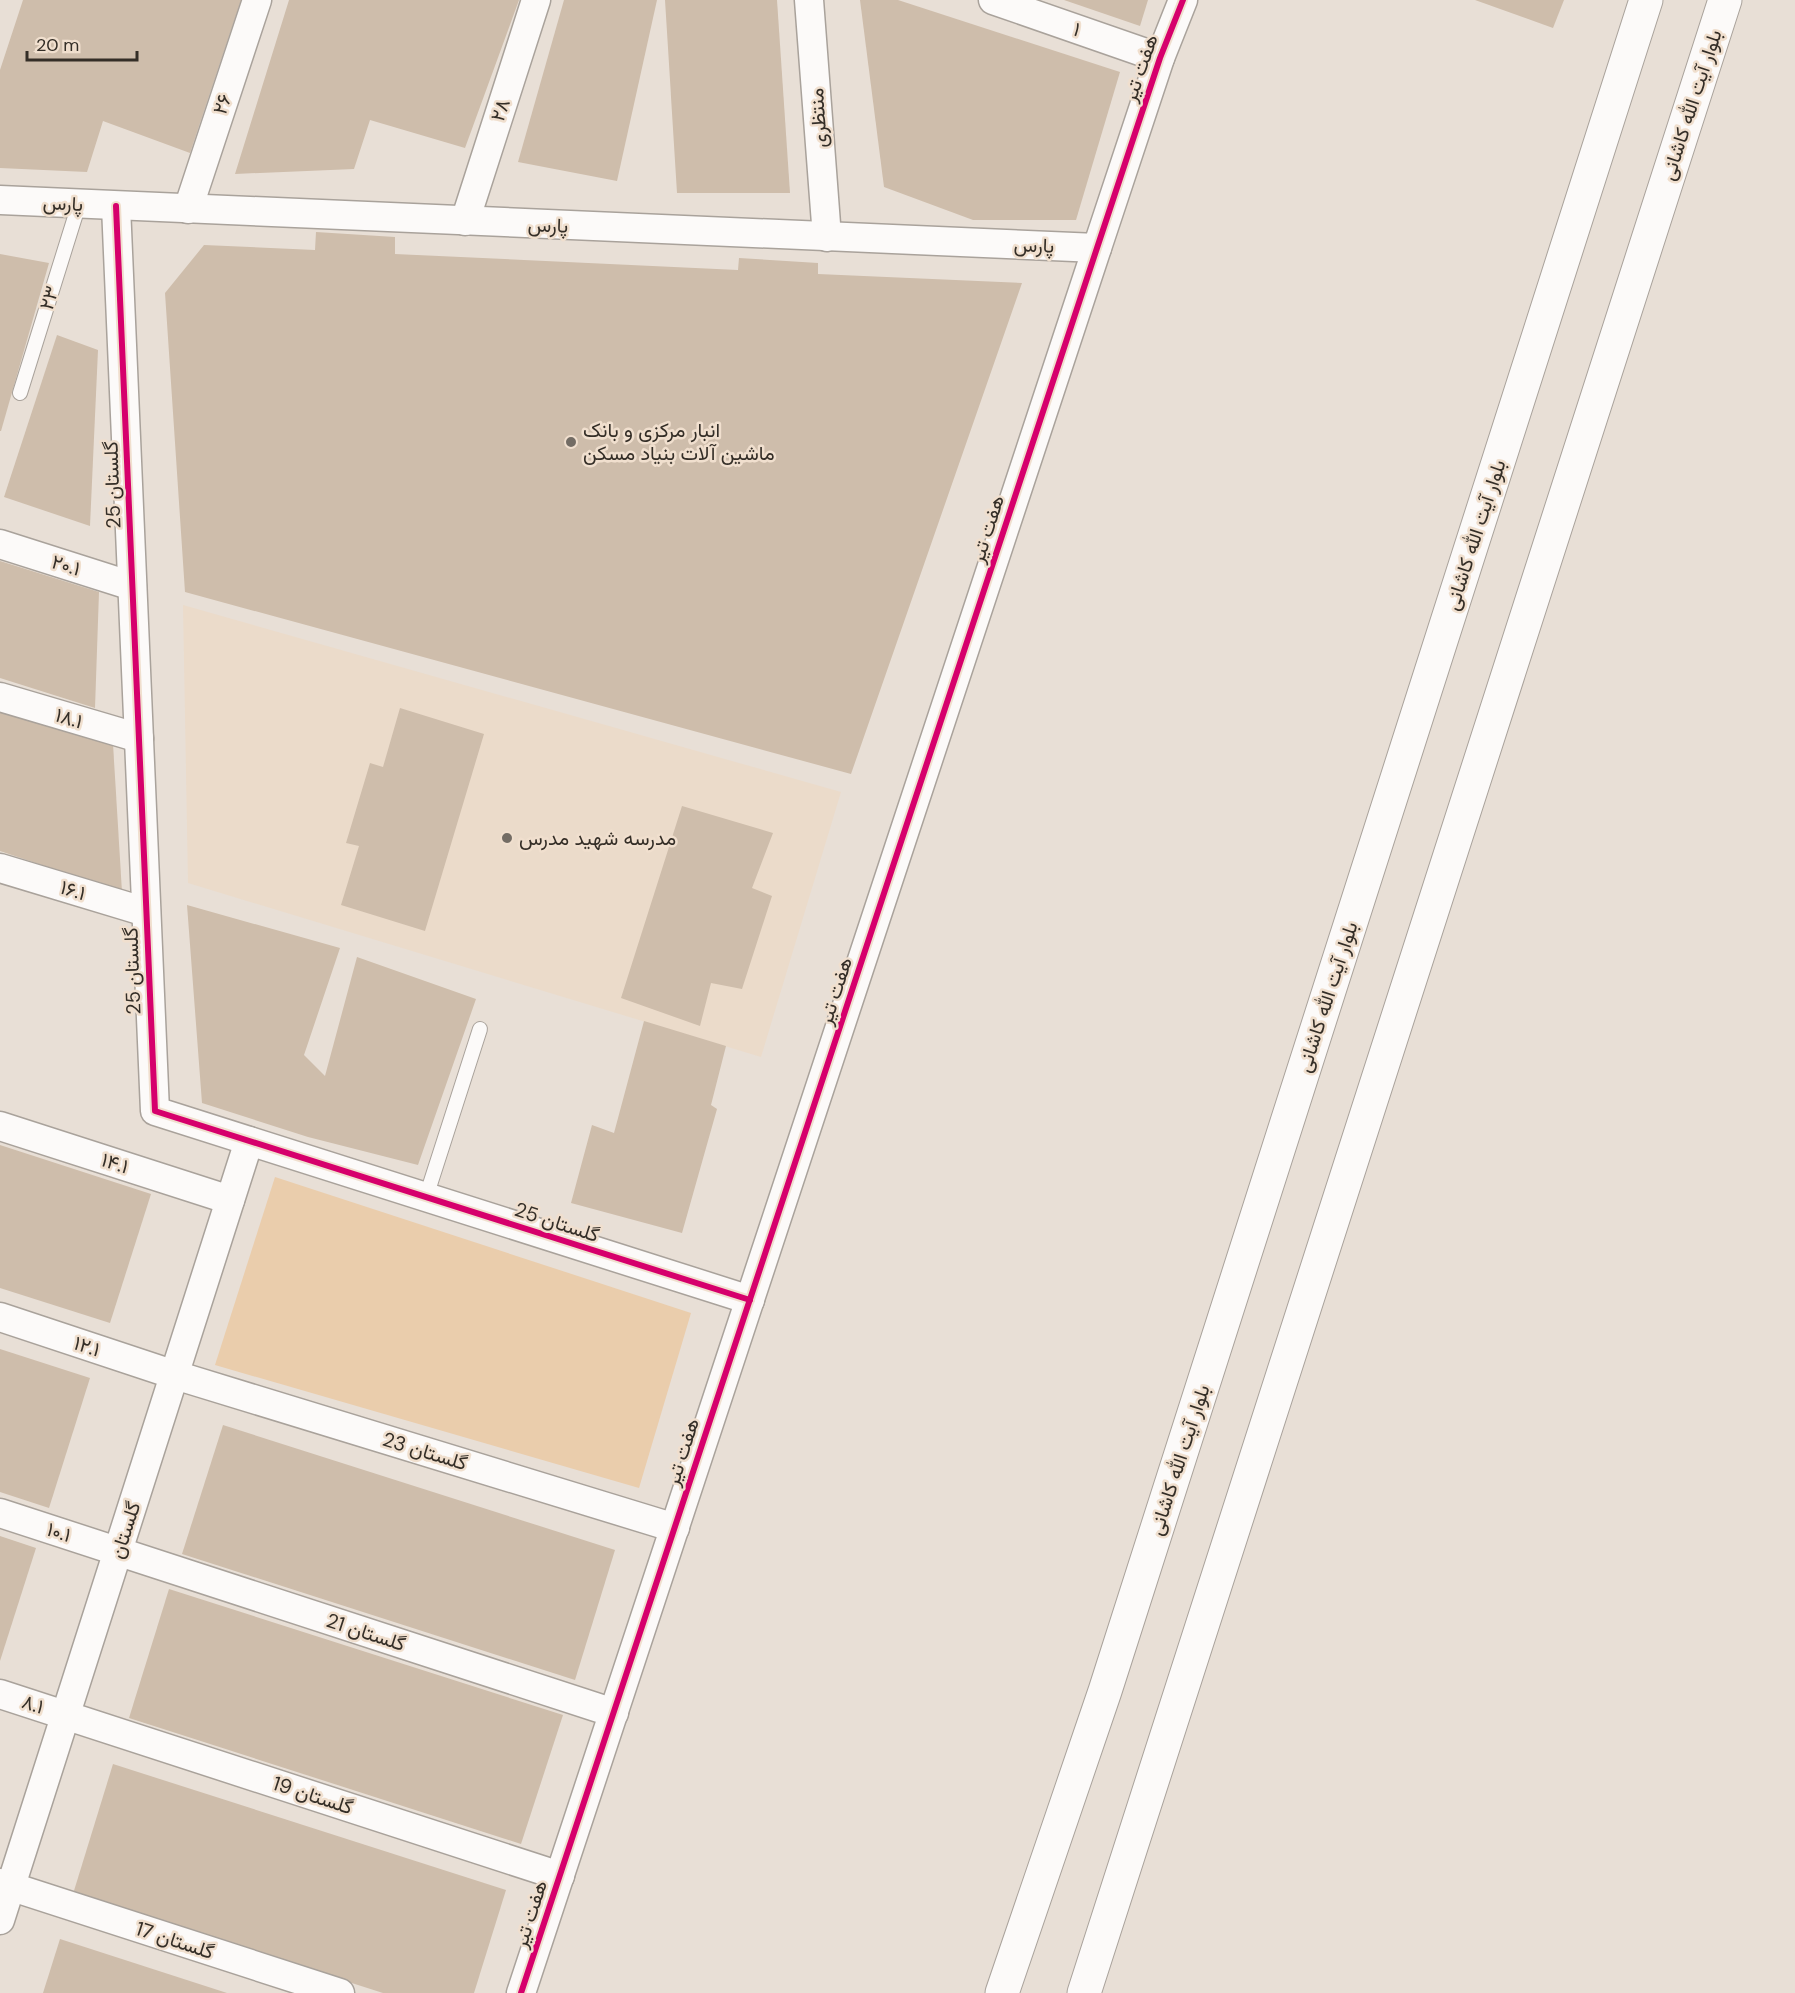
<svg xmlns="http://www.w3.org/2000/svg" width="1795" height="1993" font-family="'DM Sans',Vazirmatn,sans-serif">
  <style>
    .built { fill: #ebdbca }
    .green { fill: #eacdac }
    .building { fill: #cebdab }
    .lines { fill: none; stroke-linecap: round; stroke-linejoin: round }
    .service-casing { stroke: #a9a29b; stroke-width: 16 }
    .minor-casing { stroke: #a9a29b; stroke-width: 31 }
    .primary-casing { stroke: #a9a29b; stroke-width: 35 }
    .service { stroke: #fcfaf9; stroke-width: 14 }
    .minor { stroke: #fcfaf9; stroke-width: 28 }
    .primary { stroke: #fcfaf9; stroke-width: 33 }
    .cycleway-casing { stroke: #f0dfce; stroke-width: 10 }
    .cycleway { stroke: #d6006c; stroke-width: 6 }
    .poi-dot { fill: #736c64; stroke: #f0dfce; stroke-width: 2 }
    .labels { text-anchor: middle; stroke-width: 5; stroke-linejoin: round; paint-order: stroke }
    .street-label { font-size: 20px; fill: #342e27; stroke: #f0dfce }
    .poi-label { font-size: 20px; fill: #342e27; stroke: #f0dfce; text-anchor: start }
  </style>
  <rect width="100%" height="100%" fill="#e8dfd6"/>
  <path class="built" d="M183 605 841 792 761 1057 188 883Z"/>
  <path class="green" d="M275 1177 691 1313 639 1488 215 1365Z"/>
  <g class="building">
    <path d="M23 0H241L190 153 103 121 87 172 0 168V70Z"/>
    <path d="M289 0H519L465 148 370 120 354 169 235 174Z"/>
    <path d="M564 0H657L617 181 518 162Z"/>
    <path d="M665 0H777L790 193H677Z"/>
    <path d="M860 0H898L1120 72 1076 220H973L884 187Z"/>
    <path d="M1064 0H1148L1140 26Z"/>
    <path d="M1475 0H1564L1553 28Z"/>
    <path d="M316 232 395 237V254L738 270 739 258 818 263V274L1022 283 851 774 185 592 165 293 204 245 315 250Z"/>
    <path d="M0 254 49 263 1 431H0Z"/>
    <path d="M57 335 98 350 90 526 4 497Z"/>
    <path d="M0 561 99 592 95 708 0 678Z"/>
    <path d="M400 708 484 734 425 931 341 905 359 846 346 843 370 763 383 767Z"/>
    <path d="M0 710 113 744 122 892 0 851Z"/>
    <path d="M682 806 773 833 752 888 772 896 742 989 711 983 700 1026 621 998Z"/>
    <path d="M187 905 340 948 304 1055 325 1076 357 957 476 999 418 1165 308 1137 202 1103Z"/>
    <path d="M644 1021 726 1046 711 1105 717 1109 682 1233 571 1203 592 1125 614 1133Z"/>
    <path d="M0 1145 151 1194 110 1323 0 1288Z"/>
    <path d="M0 1349 90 1378 49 1508 0 1492Z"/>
    <path d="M223 1425 615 1550 575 1680 182 1554Z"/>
    <path d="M0 1536 36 1548 0 1661Z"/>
    <path d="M169 1589 563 1715 521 1844 129 1718Z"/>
    <path d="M113 1764 506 1890 474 1993H383L73 1894Z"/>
    <path d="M60 1939 227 1993H43Z"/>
  </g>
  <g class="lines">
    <defs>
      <g id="service">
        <path d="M20 393 79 204"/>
        <path d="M426 1197 480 1029"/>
      </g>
      <g id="minor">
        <path d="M809 0 827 237"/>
        <path d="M993 0 1160 58"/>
        <path d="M0 200 1097 248"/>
        <path d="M116 206 155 1111 750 1300"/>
        <path d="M188 209 257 0"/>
        <path d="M465 221 536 0"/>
        <path d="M0 544 132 586"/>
        <path d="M0 697 139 738"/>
        <path d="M0 868 146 912"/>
        <path d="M0 1126 230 1200"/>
        <path d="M0 1317 175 1375 675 1528"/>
        <path d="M0 1513 614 1713"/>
        <path d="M0 1694 560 1876"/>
        <path d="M0 1883 340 1993"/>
        <path d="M0 1920 249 1141"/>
        <path d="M521 1993 1097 248 1160 58 1183 0"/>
      </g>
      <g id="primary">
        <path d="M1002 1993 1105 1691 1646 0"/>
        <path d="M1084 1993 1725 0"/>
      </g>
    </defs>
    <use href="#service" class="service-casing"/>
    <use href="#minor" class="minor-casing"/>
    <use href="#primary" class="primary-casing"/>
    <use href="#service" class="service"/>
    <use href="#minor" class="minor"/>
    <use href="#primary" class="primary"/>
    <defs>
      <g id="cycleway">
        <path d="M116 206 155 1111 750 1300"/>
        <path d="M521 1993 1097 248 1160 58 1183 0"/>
      </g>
    </defs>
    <use href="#cycleway" class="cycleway-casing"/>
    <use href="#cycleway" class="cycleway"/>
  </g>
  <g class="poi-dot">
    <circle cx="571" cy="442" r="6"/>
    <circle cx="507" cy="838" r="6"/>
  </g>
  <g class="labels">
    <g class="street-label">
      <text transform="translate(1077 29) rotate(19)" y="7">۱</text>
      <text transform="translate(1140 68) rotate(-71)" y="7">هفت تیر</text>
      <text transform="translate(222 104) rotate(-72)" y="7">۲۶</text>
      <text transform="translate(1691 105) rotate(-72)" y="7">بلوار آیت الله کاشانی</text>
      <text transform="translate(500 110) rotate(-72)" y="7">۲۸</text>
      <text transform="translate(818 118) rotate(-94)" y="7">منتظری</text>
      <text transform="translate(63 203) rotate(3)" y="7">پارس</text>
      <text transform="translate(548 225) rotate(2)" y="7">پارس</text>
      <text transform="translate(1034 245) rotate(2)" y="7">پارس</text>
      <text transform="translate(49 298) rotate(-73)" y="7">۲۳</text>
      <text transform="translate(112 485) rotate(-92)" y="7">گلستان 25</text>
      <text transform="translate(987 529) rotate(-72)" y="7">هفت تیر</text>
      <text transform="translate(1475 535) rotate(-72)" y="7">بلوار آیت الله کاشانی</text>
      <text transform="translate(66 565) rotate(17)" y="7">۲۰.۱</text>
      <text transform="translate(69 718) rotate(17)" y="7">۱۸.۱</text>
      <text transform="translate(73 890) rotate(17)" y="7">۱۶.۱</text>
      <text transform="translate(132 971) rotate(-92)" y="7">گلستان 25</text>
      <text transform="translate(835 991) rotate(-72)" y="7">هفت تیر</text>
      <text transform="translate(1327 997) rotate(-72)" y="7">بلوار آیت الله کاشانی</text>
      <text transform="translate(115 1163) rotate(18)" y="7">۱۴.۱</text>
      <text transform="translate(557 1222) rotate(18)" y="7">گلستان 25</text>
      <text transform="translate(87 1346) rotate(18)" y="7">۱۲.۱</text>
      <text transform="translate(425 1451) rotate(17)" y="7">گلستان 23</text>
      <text transform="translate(682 1452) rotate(-72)" y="7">هفت تیر</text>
      <text transform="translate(1179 1460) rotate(-72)" y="7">بلوار آیت الله کاشانی</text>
      <text transform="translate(125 1530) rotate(-72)" y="7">گلستان</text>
      <text transform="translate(59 1532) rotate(18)" y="7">۱۰.۱</text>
      <text transform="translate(366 1632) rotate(18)" y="7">گلستان 21</text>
      <text transform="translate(33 1704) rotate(18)" y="7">۸.۱</text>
      <text transform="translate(313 1795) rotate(18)" y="7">گلستان 19</text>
      <text transform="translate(530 1914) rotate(-72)" y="7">هفت تیر</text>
      <text transform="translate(175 1940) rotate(18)" y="7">گلستان 17</text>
    </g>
    <g class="poi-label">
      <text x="583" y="437">انبار مرکزی و بانک<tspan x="583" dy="23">ماشین آلات بنیاد مسکن</tspan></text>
      <text x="519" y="845">مدرسه شهید مدرس</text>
    </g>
  </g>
  <path d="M27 51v9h110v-9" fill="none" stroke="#342e27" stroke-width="3"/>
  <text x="36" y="51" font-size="18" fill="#342e27" stroke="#f0dfce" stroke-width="4.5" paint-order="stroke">20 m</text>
</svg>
